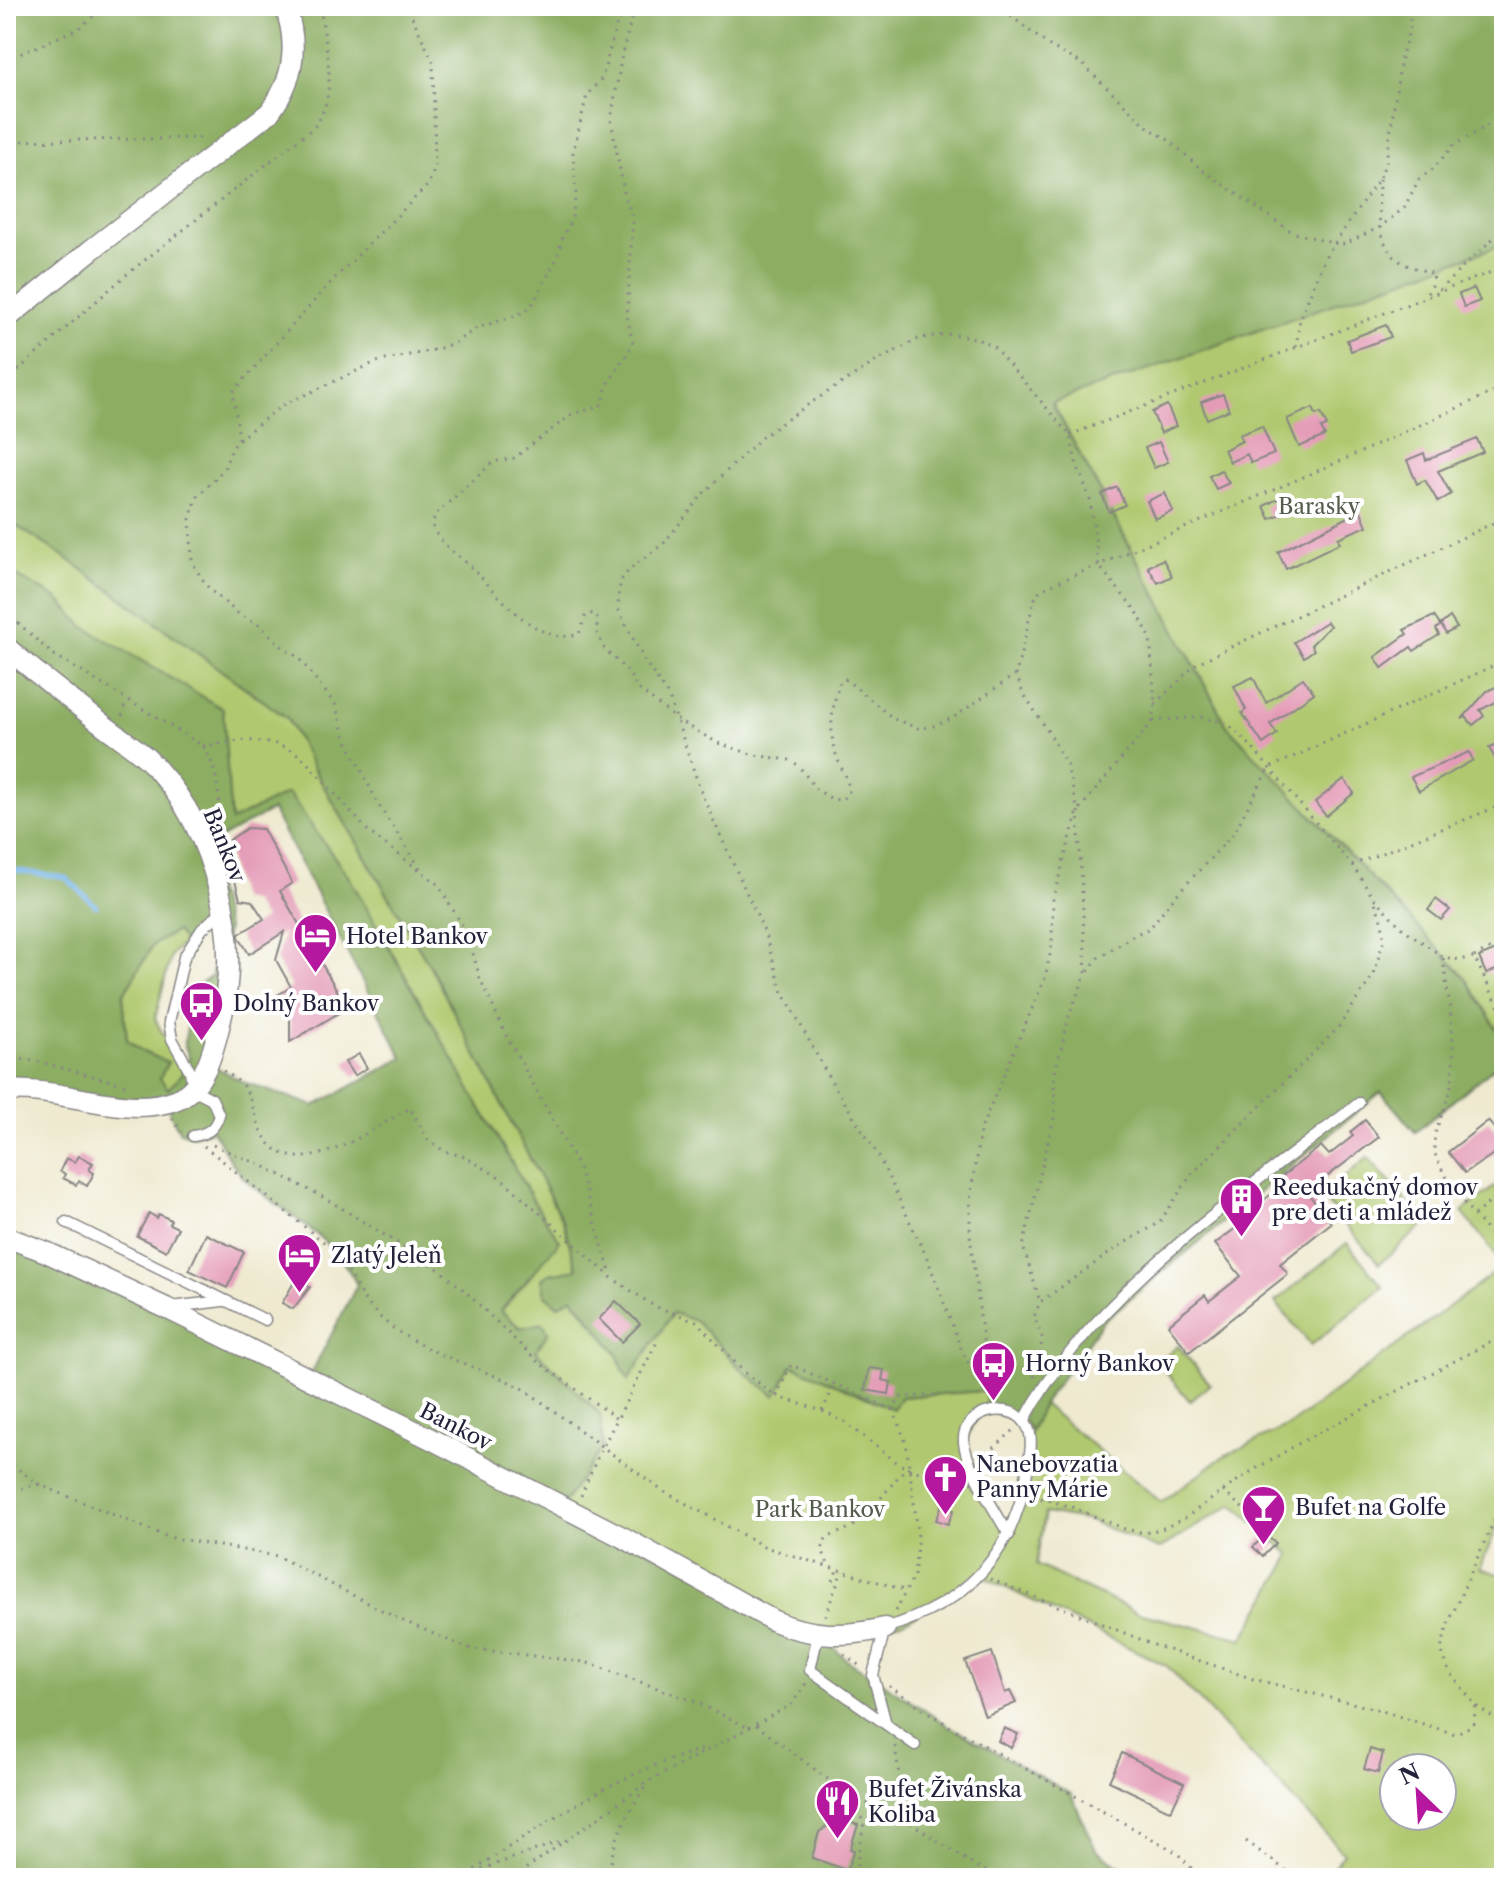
<svg xmlns="http://www.w3.org/2000/svg" width="1510" height="1884" font-family="'Libre Caslon Text',serif">
  <style>
    .green { fill: #b0c96f; stroke: #697655; stroke-width: 2; fill-rule: evenodd }
    .forest { fill: #8cad62; stroke: #57684e; stroke-width: 2; fill-rule: evenodd }
    .lines { fill: none; stroke-linecap: round; stroke-linejoin: round }
    .stream { stroke: #76b5e9; stroke-width: 5 }
    .building { fill: #e49bb7 }
    .lane-casing { stroke: #888685; stroke-width: 13 }
    .street-casing { stroke: #888685; stroke-width: 23 }
    .path { stroke: #888685; stroke-width: 3; stroke-dasharray: 2 6; stroke-linecap: butt }
    .lane { stroke: #fff; stroke-width: 10 }
    .street { stroke: #fff; stroke-width: 20 }
    .labels { text-anchor: middle; stroke-width: 8; stroke-linejoin: round; paint-order: stroke }
    .park-label { font-size: 22px; fill: #545c4d; stroke: #fff }
    .street-label { font-size: 22px; fill: #22223b; stroke: #fff }
    .poi-label { font-size: 22px; fill: #22223b; stroke: #fff; text-anchor: start }
  </style>
  <rect width="100%" height="100%" fill="#fff"/>
  <filter id="ink" filterUnits="userSpaceOnUse"><feTurbulence type="fractalNoise" baseFrequency=".0125" numOctaves="2"/><feDisplacementMap in="SourceGraphic" scale="16" xChannelSelector="R" yChannelSelector="G"/><feConvolveMatrix kernelMatrix="1 2 1 2 8 2 1 2 1" color-interpolation-filters="sRGB"/></filter>
  <filter id="wash" filterUnits="userSpaceOnUse"><feTurbulence type="fractalNoise" baseFrequency=".006" numOctaves="4" result="noise"/><feDisplacementMap in="SourceGraphic" scale="32" xChannelSelector="R" yChannelSelector="G"/><feGaussianBlur stdDeviation="1.8" result="paint"/><feColorMatrix in="noise" values="0 0 0 0 0 0 0 0 0 0 0 0 0 0 0 0 0 1.4 0 .05"/><feComposite in="paint" operator="in"/></filter>
  <g filter="url(#wash)">
    <rect width="100%" height="100%" fill="#eee9cf"/>
    <g class="green">
      <path d="M1504 244V1041L1466 978 1227 726 1052 402Z"/>
      <path d="M6 519 65 557 287 718 317 775 430 966 563 1222 577 1270 549 1274 543 1278 545 1294 572 1297 616 1352 628 1380 673 1313 696 1321 744 1372 776 1395 791 1365 895 1404 901 1397 984 1391 989 1412 977 1417 964 1444 1009 1534 1021 1502 1030 1432 1043 1404 1161 1502 1224 1456 1288 1426 1504 1266V1511L1480 1568 1504 1576V1878H1325L1344 1853 1167 1666 980 1575 904 1622 818 1634 561 1508 600 1415 536 1351 520 1328 501 1311 559 1240 537 1207 350 879 288 793 231 822 83 626 58 599 6 570ZM1233 1504 1291 1555 1243 1639 1138 1613 1036 1565 1045 1513 1090 1521 1159 1549ZM1394 1768H1442V1816H1394Z"/>
      <path d="M176 931 184 942 171 955 155 1019 183 1073 168 1089 160 1078 167 1062 143 1052 127 1040 123 995 153 945Z"/>
      <path d="M1368 1157 1425 1224 1379 1264 1322 1197Z"/>
      <path d="M1504 1179V1265L1462 1212Z"/>
      <path d="M1347 1243 1383 1287 1311 1345 1275 1302Z"/>
      <path d="M1178 1346 1210 1384 1190 1401 1158 1363Z"/>
    </g>
    <g class="forest">
      <path d="M6 6H1504V244L1052 403 1227 726 1466 978 1504 1041V1059L1415 1132 1381 1092 1104 1320 1043 1404 1030 1432 1024 1421 989 1412 984 1391 901 1397 893 1409 792 1365 776 1396 744 1372 696 1321 673 1313 628 1380 616 1352 573 1297 558 1306 545 1294 542 1279 549 1274 577 1269 563 1222 430 966 317 775 287 718 65 557 6 519Z"/>
      <path d="M6 570 58 599 83 626 223 709 231 821 288 793 350 879 537 1207 560 1241 501 1311 520 1328 542 1323 549 1331 536 1351 600 1414 603 1447 561 1507 818 1634 847 1660 949 1726 1071 1794 1096 1850 1137 1878H6V1237L308 1380 357 1285C334 1237 287 1215 248 1182 233 1169 223 1146 212 1130L193 1136 180 1132 169 1112 171 1102 6 1091ZM272 810 403 1058 315 1106 243 1082 208 1063 227 928 204 847ZM208 918 215 945 212 976 196 986 184 1043 189 1058 183 1073 168 1089 160 1078 168 1062 143 1052 127 1040 123 995 153 945 176 931 184 942Z"/>
    </g>
    <g class="lines">
      <path class="stream" d="M6 869 66 878 96 906"/>
    </g>
    <g id="blocks">
      <g class="building">
        <path d="M1474 288 1480 301 1464 307 1459 294Z"/>
        <path d="M1386 325 1391 337 1351 351 1347 340Z"/>
        <path d="M1223 394 1229 410 1207 419 1201 402Z"/>
        <path d="M1167 405 1176 426 1161 433 1152 412Z"/>
        <path d="M1313 408 1316 415 1321 413 1327 426 1321 428 1325 436 1299 447 1287 419Z"/>
        <path d="M1262 426 1274 454 1251 463 1247 454 1230 462 1224 450 1242 441 1239 435Z"/>
        <path d="M1477 439 1483 452 1438 471 1451 494 1438 502 1425 480 1417 484 1407 460 1424 453 1426 460Z"/>
        <path d="M1159 442 1168 462 1154 468 1145 448Z"/>
        <path d="M1221 470 1229 483 1216 489 1209 476Z"/>
        <path d="M1117 487 1125 505 1109 512 1102 494Z"/>
        <path d="M1165 493 1173 511 1155 519 1147 501Z"/>
        <path d="M1281 497 1288 511 1270 519 1264 506Z"/>
        <path d="M1361 511 1367 526 1338 538 1340 543 1286 569 1278 552Z"/>
        <path d="M1163 559 1172 576 1158 583 1148 567Z"/>
        <path d="M1434 616 1440 625 1450 617 1457 628 1446 634 1441 625 1436 629 1439 635 1414 651 1411 647 1382 668 1375 657 1407 634 1404 630Z"/>
        <path d="M1327 622 1330 626 1311 645 1314 650 1304 657 1294 642Z"/>
        <path d="M1253 677 1266 703 1303 678 1314 693 1270 724 1277 734 1263 744 1242 713 1246 710 1234 686Z"/>
        <path d="M1504 683V698L1480 710 1484 716 1473 725 1466 717 1462 719 1487 691Z"/>
        <path d="M1504 740V774L1489 748Z"/>
        <path d="M1469 752 1473 760 1419 791 1411 777Z"/>
        <path d="M1344 779 1354 793 1326 816 1315 802Z"/>
        <path d="M247 828 263 829 292 883 280 891 347 1008 290 1042V1018L285 1016 274 997 291 987 276 960 284 932 249 954 239 937V934L264 919 252 901 240 899 230 863 228 841Z"/>
        <path d="M1436 899 1450 910 1441 920 1428 910Z"/>
        <path d="M1496 950 1503 967 1486 974 1479 957Z"/>
        <path d="M359 1054 367 1068 354 1076 345 1062Z"/>
        <path d="M1365 1120 1379 1137 1307 1192 1331 1223 1280 1264 1288 1274 1189 1352 1168 1325 1205 1295 1209 1301 1241 1276 1215 1244 1246 1220 1244 1216 1280 1187 1276 1181 1321 1146 1329 1155 1353 1136 1350 1132Z"/>
        <path d="M1488 1121 1504 1140V1147L1465 1173 1448 1152Z"/>
        <path d="M79 1156 93 1163 89 1170 94 1173 87 1186 79 1181 76 1185 63 1178 65 1174 60 1171 66 1158 75 1162Z"/>
        <path d="M149 1213 157 1218 159 1214 171 1220 169 1224 178 1228 166 1251 137 1236Z"/>
        <path d="M206 1234 244 1252 227 1288 189 1270Z"/>
        <path d="M296 1279 310 1287 293 1309 282 1303Z"/>
        <path d="M616 1301 640 1324 622 1342 599 1319Z"/>
        <path d="M869 1368 884 1370 882 1380 891 1382 889 1394 865 1390Z"/>
        <path d="M942 1505 954 1510 948 1524 936 1520Z"/>
        <path d="M1266 1534 1276 1543 1263 1556 1253 1547Z"/>
        <path d="M992 1652 1005 1693 1010 1691 1016 1703 985 1716 965 1661Z"/>
        <path d="M1004 1728 1018 1734 1011 1748 998 1741Z"/>
        <path d="M1370 1749 1383 1753 1378 1773 1364 1769Z"/>
        <path d="M1122 1753 1184 1783 1171 1811 1109 1781Z"/>
        <path d="M832 1817 858 1825 850 1849 854 1850 847 1870 812 1858 819 1832 829 1825Z"/>
      </g>
    </g>
  </g>
  <g filter="url(#ink)">
    <use href="#blocks" fill-opacity="0" stroke="#888685" stroke-width="2"/>
    <g class="lines">
      <defs>
        <g id="lane">
          <path d="M193 1136C207 1134 215 1129 219 1115L212 1099 193 1089 190 1071 172 1039 169 1022 184 957 202 929 222 911"/>
          <path d="M66 1222 265 1320"/>
          <path d="M171 1307 223 1301"/>
          <path d="M1024 1421C1093 1292 1245 1192 1359 1103"/>
          <path d="M818 1634 810 1670 915 1745"/>
          <path d="M886 1724 873 1675 885 1628C966 1604 1013 1556 1027 1472 1029 1457 1035 1438 1026 1424 1011 1399 961 1411 964 1442 966 1467 996 1512 1009 1535"/>
        </g>
        <g id="street">
          <path d="M6 319 91 250 269 113C294 81 299 45 285 6"/>
          <path d="M6 647C38 675 72 701 106 727 123 740 143 752 157 769 214 832 242 937 221 1019 214 1048 206 1088 175 1100 124 1119 59 1086 6 1091"/>
          <path d="M6 1237 46 1252 166 1308 429 1438 626 1539 774 1621C811 1637 846 1637 885 1628"/>
        </g>
      </defs>
      <use href="#lane" class="lane-casing"/>
      <use href="#street" class="street-casing"/>
      <g class="path">
        <path d="M642 6 631 21 622 54 611 120 625 197 633 217 627 316 633 344 606 387 603 403 598 407 572 414 514 458 493 462 435 515 432 525C442 549 462 556 478 574 503 599 538 647 579 634L585 617 589 613 596 615 598 621 596 630 603 647 629 673 636 687 680 722 718 743 754 755 789 760 798 765 816 789 833 800 843 799 849 791C848 778 843 772 838 760 828 735 831 708 840 682L845 679 849 682 894 719 918 728 931 727 953 718 1016 674 1034 600 1040 590 1343 460 1504 387"/>
        <path d="M998 6 1048 45 1081 63 1149 128 1170 141 1202 170 1292 232 1332 243 1345 244 1380 227 1404 208 1419 179 1434 168 1454 145 1495 121 1504 120"/>
        <path d="M6 60 79 28 101 10 103 6"/>
        <path d="M6 141 204 138"/>
        <path d="M1379 179C1379 207 1374 247 1403 263 1412 268 1424 270 1434 274L1433 284 1426 295"/>
        <path d="M1439 290 1504 228"/>
        <path d="M1296 347 1300 319 1325 257 1379 179 1386 162 1401 58 1410 27V6"/>
        <path d="M6 381 126 275 314 127C340 94 325 45 320 6"/>
        <path d="M1070 435 1504 267"/>
        <path d="M239 439 233 392 333 280 428 185 435 167 433 62 407 6"/>
        <path d="M6 612 51 653 203 746C221 774 219 804 220 836"/>
        <path d="M1016 674 1023 693 1051 736 1067 766 1078 811 1086 973 1069 1016 1054 1077 1055 1113 1023 1246 1040 1302"/>
        <path d="M1155 704 1197 663 1504 518"/>
        <path d="M122 716 126 701"/>
        <path d="M1153 721 1199 717 1227 723 1248 743 1352 865 1373 897 1401 927 1443 957 1460 960 1474 957 1504 1017"/>
        <path d="M203 746 246 740 277 744 300 755 370 833 437 883 467 933 480 978 504 1031 579 1168 611 1275"/>
        <path d="M1352 865 1504 804"/>
        <path d="M420 868 378 804 347 741 335 704 298 657 286 650 257 623 240 615 210 590 199 574 192 561 190 519 197 497 224 469 232 448 239 439 283 405 376 362 438 349 456 342 477 328 518 315 531 307 557 258 562 239 572 218 576 193 573 152 587 95 602 78 617 23 629 6"/>
        <path d="M1474 957 1504 941"/>
        <path d="M1443 958C1448 1000 1458 1046 1451 1088 1447 1108 1430 1132 1435 1153 1440 1176 1486 1233 1504 1247"/>
        <path d="M1088 971 1098 958 1134 935 1150 928 1169 903 1233 834 1269 768 1504 661"/>
        <path d="M6 1057 41 1062 129 1086"/>
        <path d="M223 1071C251 1086 248 1097 259 1125 285 1196 369 1130 410 1108L428 1140 444 1151 465 1157 501 1178 612 1278 654 1306 696 1321 744 1372 776 1396 822 1411 845 1422 900 1465 909 1467 903 1471 866 1516 852 1527 826 1538 822 1549 829 1567"/>
        <path d="M172 1118 181 1132"/>
        <path d="M213 1145 261 1165 325 1198 436 1267 464 1290 537 1361 617 1419"/>
        <path d="M204 1146 336 1252C349 1268 355 1289 368 1304 405 1351 474 1363 524 1389L661 1490 765 1547 907 1591"/>
        <path d="M1474 1215 1504 1191"/>
        <path d="M1034 1377 1040 1356 1042 1337 1034 1317 1040 1302 1121 1245 1159 1223 1191 1175 1338 1028 1374 974 1384 939 1382 921 1373 897"/>
        <path d="M984 1391 962 1351 928 1260 878 1155 828 1076 782 990 764 931 702 795 669 697 644 660 619 611 618 597 621 580 630 569 664 543 704 493 762 437 809 404 875 362 920 338 951 334 975 338 993 346 1070 435 1076 462 1090 500 1099 566 1137 612 1150 637 1155 704 1153 721 1078 811 1053 898 1052 945 1045 978 980 1131 970 1200V1235L985 1355 986 1400"/>
        <path d="M776 1396 791 1365 892 1409"/>
        <path d="M822 1411 836 1383"/>
        <path d="M982 1459 1015 1429"/>
        <path d="M6 1460 38 1484 168 1537 277 1556 401 1620 467 1648 585 1662 696 1702 749 1728"/>
        <path d="M909 1469 966 1486"/>
        <path d="M1223 1491 1266 1529 1264 1531"/>
        <path d="M6 1493 38 1484"/>
        <path d="M581 1496 598 1456 657 1342"/>
        <path d="M1504 1498 1448 1624 1441 1649 1449 1671 1476 1706 1493 1717 1504 1719"/>
        <path d="M1033 1500 1040 1498 1072 1507 1125 1529 1145 1533 1164 1528 1185 1518 1247 1474 1303 1441 1504 1335"/>
        <path d="M990 1579 1157 1646 1253 1679 1376 1709 1455 1734 1473 1725 1476 1706"/>
        <path d="M833 1581 837 1570"/>
        <path d="M895 1611 914 1576 918 1533 906 1443 893 1409 901 1397 938 1395"/>
        <path d="M825 1616 842 1571"/>
        <path d="M844 1654 860 1666"/>
        <path d="M889 1686 949 1726 1176 1852 1201 1878"/>
        <path d="M756 1725 850 1796 905 1819 972 1864 999 1878"/>
        <path d="M895 1746 905 1817"/>
        <path d="M850 1796 864 1823 854 1878"/>
        <path d="M1246 1841 1296 1878"/>
        <path d="M474 1872 561 1841"/>
        <path d="M468 1874C543 1824 619 1771 707 1748"/>
        <path d="M459 1878 467 1874"/>
        <path d="M513 1878 648 1782 791 1705 807 1682"/>
        <path d="M610 1878C610 1841 627 1816 646 1785"/>
      </g>
      <use href="#lane" class="lane"/>
      <use href="#street" class="street"/>
    </g>
  </g>
  <defs>
    <symbol id="hotel-pin" viewBox="-11 -11 22 30"><path d="M0 17L-7.5 6A9.5 9.5 0 1 1 7.5 6Z" fill="#b5179e" stroke="#fff"/><path d="M-6-4.5h1.5V1H6V5H4.5V3h-9V5H-6ZM-4 0a1.8 1.8 0 1 1 3.6 0ZM.5 0V-2.5h3Q6-2.5 6 0Z" fill="#fff"/></symbol>
    <symbol id="bus-pin" viewBox="-11 -11 22 30"><path d="M0 17L-7.5 6A9.5 9.5 0 1 1 7.5 6Z" fill="#b5179e" stroke="#fff"/><path d="M-5-6H5V4H4V6H2V4H-2V6H-4V4H-5ZM-3.5-4V0h7V-4ZM-3.5 1.2v1.5H-2V1.2ZM2 1.2v1.5H3.5V1.2Z" fill="#fff"/></symbol>
    <symbol id="building-pin" viewBox="-11 -11 22 30"><path d="M0 17L-7.5 6A9.5 9.5 0 1 1 7.5 6Z" fill="#b5179e" stroke="#fff"/><path d="M-4-6H4V6H1V3H-1V6H-4ZM-2.5-4.3h1.7v1.8h-1.7ZM.8-4.3h1.7v1.8H.8ZM-2.5-1h1.7V.8h-1.7ZM.8-1h1.7V.8H.8Z" fill="#fff"/></symbol>
    <symbol id="church-pin" viewBox="-11 -11 22 30"><path d="M0 17L-7.5 6A9.5 9.5 0 1 1 7.5 6Z" fill="#b5179e" stroke="#fff"/><path d="M-1.2-6h2.4v3.5h3.3v2.4h-3.3V6h-2.4V-.1h-3.3v-2.4h3.3Z" fill="#fff"/></symbol>
    <symbol id="bar-pin" viewBox="-11 -11 22 30"><path d="M0 17L-7.5 6A9.5 9.5 0 1 1 7.5 6Z" fill="#b5179e" stroke="#fff"/><path d="M-6-5H6L.8 .8V4.5H3.5V6h-7V4.5H-.8V.8Z" fill="#fff"/></symbol>
    <symbol id="restaurant-pin" viewBox="-11 -11 22 30"><path d="M0 17L-7.5 6A9.5 9.5 0 1 1 7.5 6Z" fill="#b5179e" stroke="#fff"/><path d="M-5-6h1v4h1v-4h1v4h1v-4h1v5L-1.5 .5V6h-2V.5L-5-1ZM5-6V6H3V1.5H1.5Q1.5-4 5-6Z" fill="#fff"/></symbol>
  </defs>
  <g fill-rule="evenodd">
    <use href="#hotel-pin" x="290" y="910" width="51" height="69"/>
    <use href="#bus-pin" x="176" y="978" width="51" height="69"/>
    <use href="#building-pin" x="1216" y="1174" width="51" height="69"/>
    <use href="#hotel-pin" x="274" y="1230" width="51" height="69"/>
    <use href="#bus-pin" x="968" y="1338" width="51" height="69"/>
    <use href="#church-pin" x="920" y="1452" width="51" height="69"/>
    <use href="#bar-pin" x="1238" y="1482" width="51" height="69"/>
    <use href="#restaurant-pin" x="812" y="1776" width="51" height="69"/>
  </g>
  <g class="labels">
    <g class="park-label">
      <text x="1319" y="514">Barasky</text>
      <text x="820" y="1517">Park Bankov</text>
    </g>
    <g class="street-label">
      <text transform="translate(225 845) rotate(68)" y="8">Bankov</text>
      <text transform="translate(456 1426) rotate(27)" y="8">Bankov</text>
    </g>
    <g class="poi-label">
      <text x="346" y="944">Hotel Bankov</text>
      <text x="233" y="1011">Dolný Bankov</text>
      <text x="1272" y="1195">Reedukačný domov<tspan x="1272" dy="25">pre deti a mládež</tspan></text>
      <text x="331" y="1263">Zlatý Jeleň</text>
      <text x="1025" y="1371">Horný Bankov</text>
      <text x="976" y="1472">Nanebovzatia<tspan x="976" dy="25">Panny Márie</tspan></text>
      <text x="1295" y="1515">Bufet na Golfe</text>
      <text x="868" y="1797">Bufet Živánska<tspan x="868" dy="25">Koliba</tspan></text>
    </g>
  </g>
  <rect width="1510" height="1884" fill="none" stroke="#fff" stroke-width="32"/>
  <g transform="translate(1418 1792) rotate(335)"><circle r="38" fill="#ffffff" stroke="#a7a7b1" stroke-width="2"/>
  <path d="M0-6L14 30L0 20L-14 30Z" fill="#b5179e"/>
  <text y="-12" font-size="22" font-weight="bold" text-anchor="middle" fill="#22223b">N</text>
  </g>
</svg>
